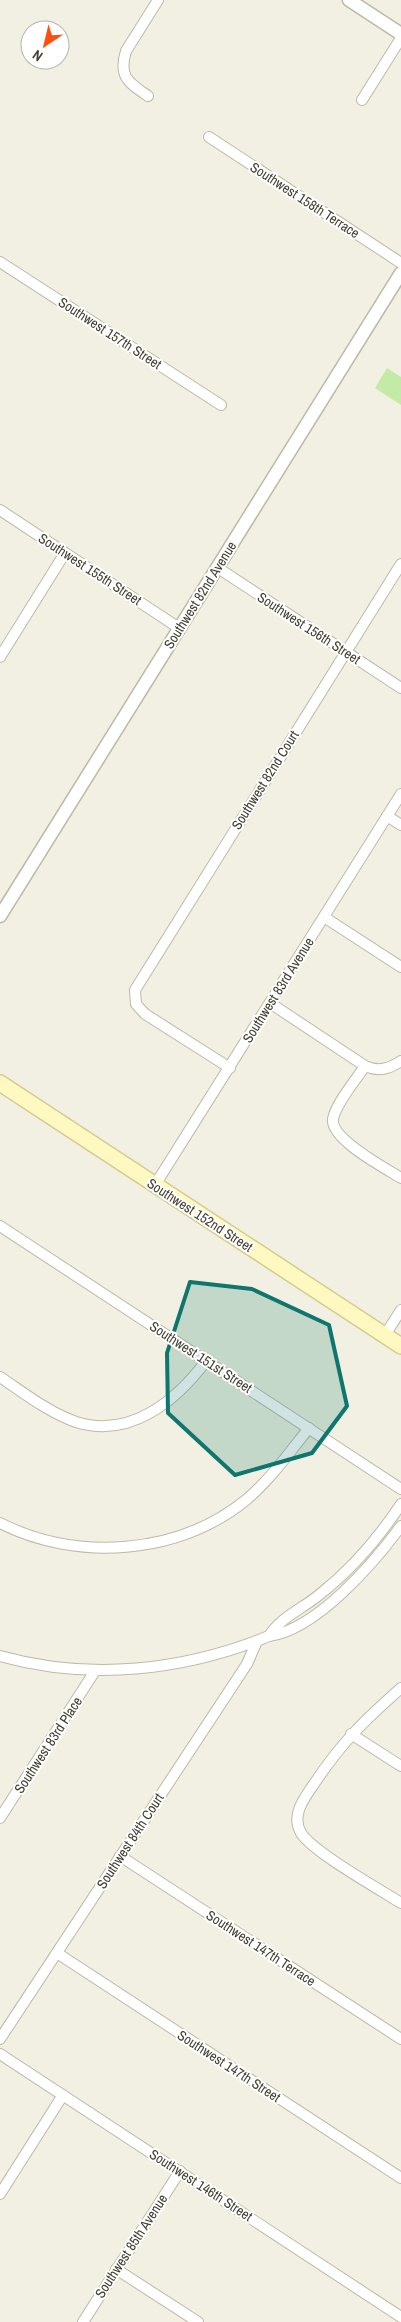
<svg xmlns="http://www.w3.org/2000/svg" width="401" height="2322" font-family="'Archivo Narrow',sans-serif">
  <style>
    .green { fill: #c4eaa8 }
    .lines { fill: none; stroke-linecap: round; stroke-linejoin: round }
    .minor-casing { stroke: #beb9a5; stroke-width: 12 }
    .tertiary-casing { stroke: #beb9a5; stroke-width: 15 }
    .secondary-casing { stroke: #d5cc8f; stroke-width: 18 }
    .minor { stroke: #fff; stroke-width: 10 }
    .tertiary { stroke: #fff; stroke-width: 12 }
    .secondary { stroke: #fff8c0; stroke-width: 15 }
    .marked { fill: #0f766e; fill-opacity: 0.2; stroke: #0f766e; stroke-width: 4; stroke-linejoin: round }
    .labels { text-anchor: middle; stroke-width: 4; stroke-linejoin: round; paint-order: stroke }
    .street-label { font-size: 14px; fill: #444033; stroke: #fff }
  </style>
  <rect width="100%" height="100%" fill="#f2f0e2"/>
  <path class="green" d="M387 368 401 377V405L375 388Z"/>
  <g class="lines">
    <defs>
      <g id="minor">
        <path d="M148 96C129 83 118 77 126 51L158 0"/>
        <path d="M362 100 401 38"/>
        <path d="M209 137 401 263"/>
        <path d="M0 262 221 405"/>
        <path d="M0 510 179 628"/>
        <path d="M218 568 401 688"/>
        <path d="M0 657 65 553"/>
        <path d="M387 816 401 825"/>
        <path d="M324 917 401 967"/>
        <path d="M270 1003 365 1066C379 1072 389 1069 401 1061"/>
        <path d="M365 1066C356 1080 336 1103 333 1119 330 1139 385 1168 401 1178"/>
        <path d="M230 1068 145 1014 136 1004 135 990 401 564"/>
        <path d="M155 1185 401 794"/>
        <path d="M0 1226 401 1489"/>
        <path d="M385 1335 401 1310"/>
        <path d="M0 1377C24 1393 48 1412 76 1422 130 1439 176 1401 206 1361"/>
        <path d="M0 1523C77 1562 178 1555 246 1500 270 1480 289 1453 309 1428"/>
        <path d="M269 1636C281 1617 302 1609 319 1595 352 1569 378 1539 401 1504"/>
        <path d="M0 1656C90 1681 183 1671 269 1636 316 1630 374 1563 401 1526"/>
        <path d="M401 1688C366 1719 342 1742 316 1781 306 1796 290 1814 301 1833 313 1852 379 1889 401 1903"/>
        <path d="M351 1734 401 1766"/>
        <path d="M0 1818 95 1671"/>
        <path d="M120 1856 401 2039"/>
        <path d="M57 1953 401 2178"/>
        <path d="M0 2039 247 1664 257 1641"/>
        <path d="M0 2054 401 2317"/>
        <path d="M0 2194 63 2095"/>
        <path d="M116 2269 198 2322"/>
        <path d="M83 2322 180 2171"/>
      </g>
      <g id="tertiary">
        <path d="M349 0 401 34"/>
        <path d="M0 916 401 273"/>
      </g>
      <path id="secondary" d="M0 1083 401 1346"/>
    </defs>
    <use href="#minor" class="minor-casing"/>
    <use href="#tertiary" class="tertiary-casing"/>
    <use href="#secondary" class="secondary-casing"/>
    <use href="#minor" class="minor"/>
    <use href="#tertiary" class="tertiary"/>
    <use href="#secondary" class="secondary"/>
  </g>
  <path class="marked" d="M190 1282 252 1289 329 1325 347 1406 312 1453 235 1475 168 1413 167 1353Z"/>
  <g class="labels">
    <g class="street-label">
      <text transform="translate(305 200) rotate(33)" y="5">Southwest 158th Terrace</text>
      <text transform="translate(110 333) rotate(33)" y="5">Southwest 157th Street</text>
      <text transform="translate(90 569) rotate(33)" y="5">Southwest 155th Street</text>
      <text transform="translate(200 595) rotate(-58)" y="5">Southwest 82nd Avenue</text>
      <text transform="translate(309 628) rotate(33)" y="5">Southwest 156th Street</text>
      <text transform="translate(265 780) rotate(-58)" y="5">Southwest 82nd Court</text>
      <text transform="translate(278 990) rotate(-58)" y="5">Southwest 83rd Avenue</text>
      <text transform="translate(200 1215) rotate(33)" y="5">Southwest 152nd Street</text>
      <text transform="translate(201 1357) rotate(33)" y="5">Southwest 151st Street</text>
      <text transform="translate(48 1745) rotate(-57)" y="5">Southwest 83rd Place</text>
      <text transform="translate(130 1841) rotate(-57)" y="5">Southwest 84th Court</text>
      <text transform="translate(261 1948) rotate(33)" y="5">Southwest 147th Terrace</text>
      <text transform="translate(229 2066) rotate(33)" y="5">Southwest 147th Street</text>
      <text transform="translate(201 2185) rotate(33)" y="5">Southwest 146th Street</text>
      <text transform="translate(131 2246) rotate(-57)" y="5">Southwest 85th Avenue</text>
    </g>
  </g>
  <g transform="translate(45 45) rotate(215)"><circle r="24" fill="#ffffff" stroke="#b4b3ad"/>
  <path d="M0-4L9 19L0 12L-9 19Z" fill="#ff4f0d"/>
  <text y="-8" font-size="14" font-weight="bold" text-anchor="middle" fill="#444033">N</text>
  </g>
</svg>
